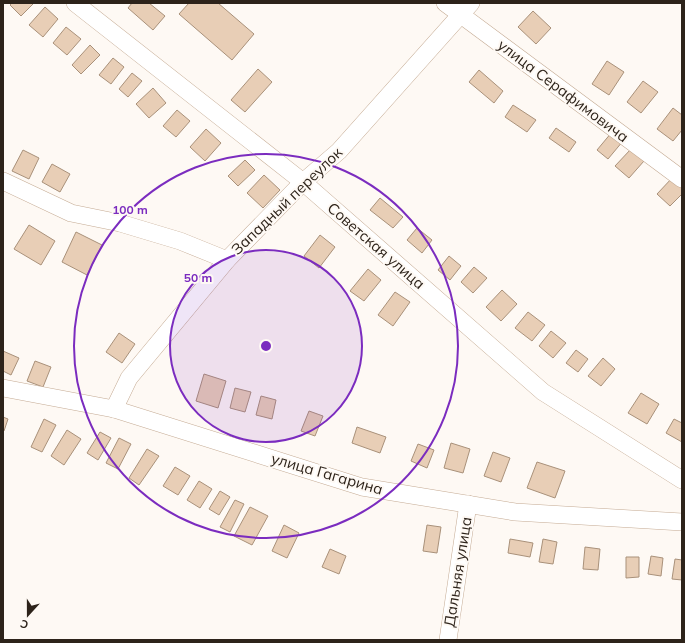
<svg xmlns="http://www.w3.org/2000/svg" width="685" height="643" font-family="Mulish,sans-serif">
  <style>
    .building { fill: #e8ceb6; stroke: #a9917a }
    .lines { fill: none; stroke-linecap: round; stroke-linejoin: round }
    .minor-casing { stroke: #c5ab94; stroke-width: 18 }
    .minor { stroke: #fff; stroke-width: 17 }
    .ring { fill: none; stroke: #7b2cbf; stroke-width: 2 }
    .labels { text-anchor: middle; stroke-width: 4; stroke-linejoin: round; paint-order: stroke }
    .street-label { font-size: 15px; fill: #2d231a; stroke: #fef9f4 }
    .centre { fill: #7b2cbf; stroke: #fef9f4; stroke-width: 2 }
    .ring-label { font-size: 12px; text-anchor: middle; font-weight: bold; fill: #7b2cbf; stroke: #fef9f4; stroke-width: 4; stroke-linejoin: round; paint-order: stroke }
  </style>
  <rect width="100%" height="100%" fill="#fef9f4"/>
  <g class="building">
    <path d="M12 3H34L21 16 10 5Z"/>
    <path d="M132 3H149L165 16 153 30 128 8Z"/>
    <path d="M189 3H218L254 34 232 60 179 14Z"/>
    <path d="M45 7 58 19 43 37 29 25Z"/>
    <path d="M533 11 551 28 536 44 518 27Z"/>
    <path d="M66 27 81 39 67 55 53 43Z"/>
    <path d="M90 45 100 55 81 74 72 65Z"/>
    <path d="M113 58 124 67 111 84 99 75Z"/>
    <path d="M607 61 624 72 609 95 592 84Z"/>
    <path d="M258 69 272 82 245 112 231 100Z"/>
    <path d="M479 70 503 91 494 103 469 82Z"/>
    <path d="M132 73 142 81 128 97 119 89Z"/>
    <path d="M643 81 658 92 641 113 627 102Z"/>
    <path d="M153 88 166 103 149 118 136 104Z"/>
    <path d="M513 105 536 120 527 132 505 117Z"/>
    <path d="M673 108 682 115V130L673 141 657 129Z"/>
    <path d="M177 110 190 121 176 137 163 126Z"/>
    <path d="M556 128 576 142 569 152 549 138Z"/>
    <path d="M206 129 221 143 205 161 190 147Z"/>
    <path d="M612 132 623 141 608 159 597 150Z"/>
    <path d="M631 149 644 161 629 178 615 166Z"/>
    <path d="M23 150 39 158 29 179 12 171Z"/>
    <path d="M245 160 255 170 238 186 228 176Z"/>
    <path d="M52 164 70 174 60 192 42 182Z"/>
    <path d="M264 175 280 190 263 208 247 193Z"/>
    <path d="M673 177 682 186V194L670 206 657 194Z"/>
    <path d="M380 198 403 217 393 228 370 210Z"/>
    <path d="M29 225 55 241 41 265 14 249Z"/>
    <path d="M417 228 432 240 422 253 407 240Z"/>
    <path d="M76 232 102 245 87 275 62 262Z"/>
    <path d="M320 235 335 247 319 268 304 256Z"/>
    <path d="M449 256 461 266 450 280 438 270Z"/>
    <path d="M474 267 487 278 473 293 461 282Z"/>
    <path d="M368 269 381 280 364 301 350 291Z"/>
    <path d="M502 290 517 304 501 321 486 307Z"/>
    <path d="M395 292 410 302 393 326 378 315Z"/>
    <path d="M528 312 545 325 532 341 515 328Z"/>
    <path d="M551 331 566 343 553 358 539 346Z"/>
    <path d="M119 333 135 344 122 363 106 352Z"/>
    <path d="M576 350 588 359 578 372 566 363Z"/>
    <path d="M3 351 19 358 11 375 3 371Z"/>
    <path d="M603 358 615 369 601 386 588 376Z"/>
    <path d="M35 361 51 367 43 387 27 381Z"/>
    <path d="M204 374 226 381 218 408 196 401Z"/>
    <path d="M235 388 251 392 245 412 230 408Z"/>
    <path d="M641 393 659 404 647 424 628 413Z"/>
    <path d="M261 396 276 400 272 419 256 415Z"/>
    <path d="M309 411 323 416 315 436 301 431Z"/>
    <path d="M3 417 8 419 4 431 3 430Z"/>
    <path d="M44 419 56 425 42 452 31 447Z"/>
    <path d="M674 419 682 423V442L666 433Z"/>
    <path d="M357 427 386 437 380 453 352 443Z"/>
    <path d="M67 430 81 439 64 465 51 456Z"/>
    <path d="M100 432 111 438 98 460 87 453Z"/>
    <path d="M119 438 131 444 118 469 106 463Z"/>
    <path d="M451 443 470 449 463 473 444 468Z"/>
    <path d="M418 444 434 450 427 468 411 461Z"/>
    <path d="M147 449 159 456 139 485 129 478Z"/>
    <path d="M493 452 510 458 501 482 484 476Z"/>
    <path d="M537 462 565 471 555 498 527 488Z"/>
    <path d="M175 467 190 476 178 495 163 486Z"/>
    <path d="M199 481 212 489 200 508 187 500Z"/>
    <path d="M220 491 230 497 219 515 209 509Z"/>
    <path d="M235 500 244 504 230 532 220 527Z"/>
    <path d="M250 507 268 516 252 545 234 536Z"/>
    <path d="M284 525 299 533 287 558 272 551Z"/>
    <path d="M427 525 441 527 437 553 423 551Z"/>
    <path d="M510 539 533 543 530 557 508 553Z"/>
    <path d="M543 539 557 542 553 564 539 562Z"/>
    <path d="M585 547 600 549 598 570 583 569Z"/>
    <path d="M330 549 346 556 339 574 322 567Z"/>
    <path d="M651 556 663 558 661 576 648 574Z"/>
    <path d="M626 557H639V577L626 578Z"/>
    <path d="M675 559 682 560V580L672 579Z"/>
  </g>
  <g class="lines">
    <defs>
      <g id="minor">
        <path d="M75 3 303 182 543 392 682 480"/>
        <path d="M445 3 682 179"/>
        <path d="M3 181 71 213 120 223 180 241 227 260"/>
        <path d="M3 388 114 409 362 487 515 512 682 522"/>
        <path d="M114 409 129 378 227 260 303 182 339 151 471 3"/>
        <path d="M448 640 468 504"/>
      </g>
    </defs>
    <use href="#minor" class="minor-casing"/>
    <use href="#minor" class="minor"/>
  </g>
  <circle cx="266" cy="346" r="96" fill="#7b2cbf" fill-opacity=".12"/>
  <g class="ring">
    <circle cx="266" cy="346" r="96"/>
    <circle cx="266" cy="346" r="192"/>
  </g>
  <g class="labels">
    <g class="street-label">
      <text transform="translate(563 91) rotate(37)" y="5">улица Серафимовича</text>
      <text transform="translate(287 201) rotate(-44)" y="5">Западный переулок</text>
      <text transform="translate(376 246) rotate(41)" y="5">Советская улица</text>
      <text transform="translate(327 474) rotate(16)" y="5">улица Гагарина</text>
      <text transform="translate(458 572) rotate(-81)" y="5">Дальняя улица</text>
    </g>
  </g>
  <circle cx="266" cy="346" r="6" class="centre"/>
  <g class="ring-label">
    <text x="130" y="214">100 m</text>
    <text x="198" y="282">50 m</text>
  </g>
  <rect width="685" height="643" fill="none" stroke="#2d231a" stroke-width="8"/>
  <g transform="translate(28 615) rotate(201)" stroke="#fef9f4" stroke-width="3" paint-order="stroke">
  <path d="M0-3L7 15L0 10L-7 15Z" fill="#2d231a"/>
  <text y="-6" font-size="11" font-weight="bold" text-anchor="middle" fill="#2d231a">С</text>
  </g>
</svg>
